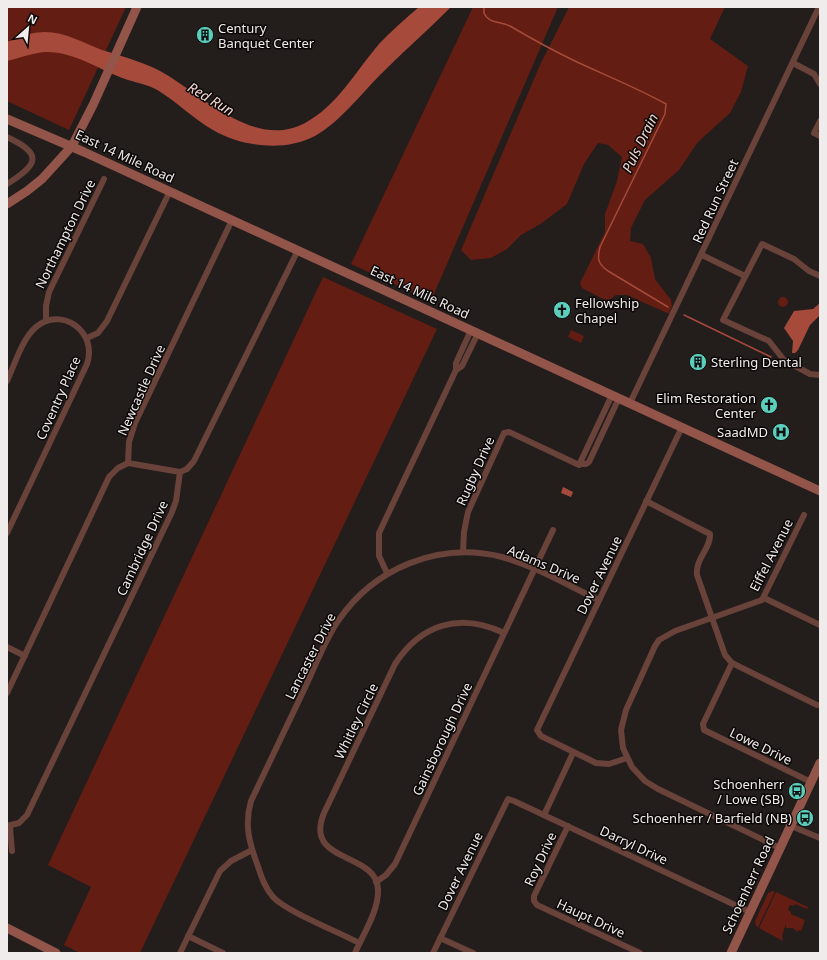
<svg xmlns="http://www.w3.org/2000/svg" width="827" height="960" font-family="'Noto Sans',sans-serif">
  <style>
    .green { fill: #631d12 }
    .water { fill: #a64a3b }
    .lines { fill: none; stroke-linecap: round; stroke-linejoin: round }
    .stream { stroke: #a64a3b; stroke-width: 1.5 }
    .street { stroke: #69423a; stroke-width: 6 }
    .secondary { stroke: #935549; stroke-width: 9 }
    .labels { text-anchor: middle; stroke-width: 3; stroke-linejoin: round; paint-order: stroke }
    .poi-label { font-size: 13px; fill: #f0eceb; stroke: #0b0807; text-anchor: end }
    .street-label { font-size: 13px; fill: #f0eceb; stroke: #0b0807 }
    .water-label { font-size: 14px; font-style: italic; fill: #f0d5cf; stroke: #0b0807 }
  </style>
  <rect width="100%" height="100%" fill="#231d1c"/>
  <g class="green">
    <path d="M7 7H126L69 130 7 101Z"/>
    <path d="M473 7H558L431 301 351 264Z"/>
    <path d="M569 7H725L710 39 748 66 741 92 730 113 698 142 679 170 645 200 631 228 630 241 643 244 651 258 655 279 671 300 672 306 669 313H667L627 295H616L607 301 582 288 580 283 605 232V214L617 181 622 157 608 145 598 143 584 164 567 204 542 223 521 235 507 249 491 258 471 260 461 250 540 65Z"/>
    <path d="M323 277 437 329 140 953H80L64 945 91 887 48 865Z"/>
    <circle cx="783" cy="302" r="5"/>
    <path d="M571 330 584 336 581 343 568 337Z"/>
    <path d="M772 891 775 892 758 927 756 926 755 921 768 893Z"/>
    <path d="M776 892 808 907 807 909 795 904 794 906 790 905 788 910 791 912V914L805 920 801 931 798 930 797 932 793 928H786V924L782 936 783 941 759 928Z"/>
  </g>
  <g class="water">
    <path d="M419 7H451C428 30 404 51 381 74 360 95 341 121 315 136 285 152 242 147 213 130 194 119 178 103 159 91 150 85 138 83 128 80 101 71 74 51 45 52 32 53 20 58 7 61V42C18 37 33 32 45 32 65 32 84 43 102 50 124 57 148 63 167 75 206 99 257 149 305 123 337 106 356 71 379 44 391 31 405 19 419 7Z"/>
    <path d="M820 303V315L810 325 798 350 795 353H792L793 341 784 328 794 311 813 309Z"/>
    <path d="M563 487 573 492 571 497 561 493Z"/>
  </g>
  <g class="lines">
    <g class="stream">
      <path d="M484 7V13C489 24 500 21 510 26 532 39 554 51 577 62 607 76 637 88 666 104L665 114 600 247C597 259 598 264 608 271L668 307"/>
      <path d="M684 315 771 357"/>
    </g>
    <g class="street">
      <path d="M793 63 814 74 820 84"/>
      <path d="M820 121 814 133 820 136"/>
      <path d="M7 137C43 154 39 164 7 184"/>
      <path d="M702 255 745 276"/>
      <path d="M820 276 809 271 794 259 762 244 723 320 769 341 784 360 810 374 820 375"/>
      <path d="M46 321V306L49 292 104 179"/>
      <path d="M471 330 456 363V370L462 366 478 333"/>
      <path d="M87 338 98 333 107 321 170 191"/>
      <path d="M7 381C15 364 22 339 36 327 61 306 98 331 87 364L7 533"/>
      <path d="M630 403 819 7"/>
      <path d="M128 463 129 442 135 423 232 220"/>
      <path d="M128 463 180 472"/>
      <path d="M579 465 612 395"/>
      <path d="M180 472 187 469 194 461 298 250"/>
      <path d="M646 501 710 534C711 548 695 559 697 575L725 655 732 663 703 724 704 730 811 782"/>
      <path d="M463 552 464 532 468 512 504 433 509 432 577 464H586L589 462 619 398"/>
      <path d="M387 573 379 556V533L456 370"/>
      <path d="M764 598 820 625"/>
      <path d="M7 647 25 656"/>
      <path d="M732 663 817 705"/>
      <path d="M7 693 109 477 118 468 128 463"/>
      <path d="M627 758 609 764 596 763 541 736 537 730 682 427"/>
      <path d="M544 815 573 753"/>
      <path d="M7 826 19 823 27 815 172 512 176 501 180 472"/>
      <path d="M568 826 534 896V901L537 905 640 953"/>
      <path d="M791 826 820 838"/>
      <path d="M10 827 12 851"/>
      <path d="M780 848 658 789 645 781 632 767 623 748 621 730 626 710 655 646 659 640 675 631 762 600 804 515"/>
      <path d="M376 882 386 875 395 864 553 530"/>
      <path d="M188 936 223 953"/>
      <path d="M440 938 473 953"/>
      <path d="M359 943C339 932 287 912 273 897 263 886 260 871 255 858 248 838 245 822 251 801 268 766 285 730 302 694 314 670 323 643 338 621 374 568 439 541 502 557 535 566 567 585 599 600"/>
      <path d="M180 953 220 871 231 861 252 850"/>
      <path d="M355 953C363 934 379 911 378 889 376 851 303 864 324 813L395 664C421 624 460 612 504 633"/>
      <path d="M433 953 508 799 514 801 750 912"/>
    </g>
    <g class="secondary">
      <path d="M7 119 84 152 820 491"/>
      <path d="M7 204 27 191 42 179 72 146 93 105 137 7"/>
      <path d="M7 928 56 953"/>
      <path d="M731 953 820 763"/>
    </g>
  </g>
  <defs>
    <symbol id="building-disc" viewBox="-11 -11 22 22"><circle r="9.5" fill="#5bcebc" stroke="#0b0807"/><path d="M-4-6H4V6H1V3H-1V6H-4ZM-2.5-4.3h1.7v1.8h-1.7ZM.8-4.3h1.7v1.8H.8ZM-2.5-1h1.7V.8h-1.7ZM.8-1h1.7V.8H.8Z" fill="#111"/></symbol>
    <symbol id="church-disc" viewBox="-11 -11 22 22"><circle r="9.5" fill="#5bcebc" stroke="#0b0807"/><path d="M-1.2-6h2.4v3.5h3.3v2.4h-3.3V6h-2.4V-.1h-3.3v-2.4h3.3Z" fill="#111"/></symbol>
    <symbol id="hospital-disc" viewBox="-11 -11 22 22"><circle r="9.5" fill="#5bcebc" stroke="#0b0807"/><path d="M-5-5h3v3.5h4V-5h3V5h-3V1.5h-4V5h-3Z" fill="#111"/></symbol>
    <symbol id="bus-disc" viewBox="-11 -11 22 22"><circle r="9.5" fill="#5bcebc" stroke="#0b0807"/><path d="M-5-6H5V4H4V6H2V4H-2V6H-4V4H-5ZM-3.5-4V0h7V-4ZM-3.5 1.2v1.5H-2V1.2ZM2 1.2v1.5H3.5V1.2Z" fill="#111"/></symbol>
  </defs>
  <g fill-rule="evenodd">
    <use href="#building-disc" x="195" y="25" width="20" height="20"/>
    <use href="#church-disc" x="552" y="300" width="20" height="20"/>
    <use href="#building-disc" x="688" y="352" width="20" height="20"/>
    <use href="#church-disc" x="759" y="395" width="20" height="20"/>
    <use href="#hospital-disc" x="771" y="422" width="20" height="20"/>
    <use href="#bus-disc" x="787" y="781" width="20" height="20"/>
    <use href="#bus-disc" x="795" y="808" width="20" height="20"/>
  </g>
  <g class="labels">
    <g class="poi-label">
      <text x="218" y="33" text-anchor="start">Century<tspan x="218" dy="15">Banquet Center</tspan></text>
      <text x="575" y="308" text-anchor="start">Fellowship<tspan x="575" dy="15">Chapel</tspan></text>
      <text x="711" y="367" text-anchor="start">Sterling Dental</text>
      <text x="756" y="403">Elim Restoration<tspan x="756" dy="15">Center</tspan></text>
      <text x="768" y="437">SaadMD</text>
      <text x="784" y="789">Schoenherr<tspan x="784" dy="15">/ Lowe (SB)</tspan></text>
      <text x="792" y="823">Schoenherr / Barfield (NB)</text>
    </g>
    <g class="street-label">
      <text transform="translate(125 156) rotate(25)" y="5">East 14 Mile Road</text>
      <text transform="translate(715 201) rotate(-65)" y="5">Red Run Street</text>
      <text transform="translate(65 234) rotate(-64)" y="5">Northampton Drive</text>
      <text transform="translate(420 292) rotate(25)" y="5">East 14 Mile Road</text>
      <text transform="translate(141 390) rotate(-66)" y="5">Newcastle Drive</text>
      <text transform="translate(58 398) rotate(-66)" y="5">Coventry Place</text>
      <text transform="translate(475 471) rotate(-66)" y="5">Rugby Drive</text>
      <text transform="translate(142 548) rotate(-65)" y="5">Cambridge Drive</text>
      <text transform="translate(771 555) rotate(-63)" y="5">Eiffel Avenue</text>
      <text transform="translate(544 564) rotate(23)" y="5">Adams Drive</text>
      <text transform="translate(599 575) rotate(-64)" y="5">Dover Avenue</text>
      <text transform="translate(310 656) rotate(-63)" y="5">Lancaster Drive</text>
      <text transform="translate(356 721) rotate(-64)" y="5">Whitley Circle</text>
      <text transform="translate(442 739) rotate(-65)" y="5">Gainsborough Drive</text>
      <text transform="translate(761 746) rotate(26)" y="5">Lowe Drive</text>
      <text transform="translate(634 845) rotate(25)" y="5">Darryl Drive</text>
      <text transform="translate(540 859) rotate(-65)" y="5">Roy Drive</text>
      <text transform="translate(460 871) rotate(-64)" y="5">Dover Avenue</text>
      <text transform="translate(748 885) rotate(-65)" y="5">Schoenherr Road</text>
      <text transform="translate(591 918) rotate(25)" y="5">Haupt Drive</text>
    </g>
    <g class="water-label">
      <text transform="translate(211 99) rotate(31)" y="5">Red Run</text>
      <text transform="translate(640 143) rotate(-64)" y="5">Puls Drain</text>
    </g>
  </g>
  <rect width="827" height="960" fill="none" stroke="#f0eceb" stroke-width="16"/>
  <g transform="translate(28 28) rotate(27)" stroke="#0b0807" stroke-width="3" paint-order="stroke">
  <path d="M0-3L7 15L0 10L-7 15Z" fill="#f0eceb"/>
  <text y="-6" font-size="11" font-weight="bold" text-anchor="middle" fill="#f0eceb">N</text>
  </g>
</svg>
